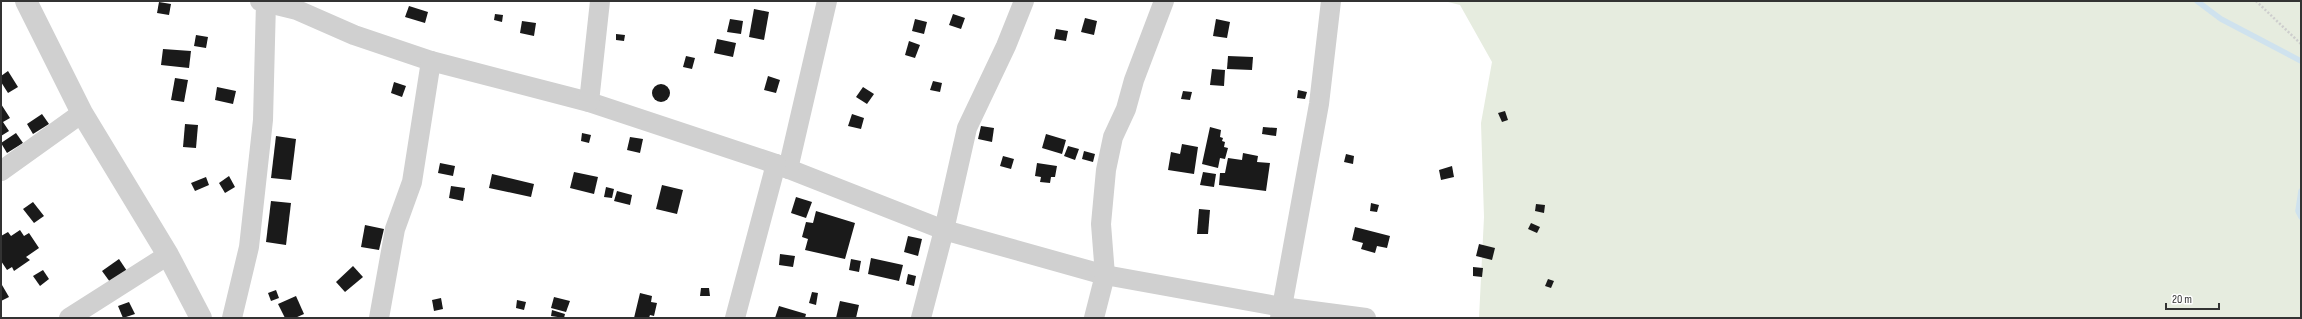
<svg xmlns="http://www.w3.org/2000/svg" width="2302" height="319" font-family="'Sofia Sans Condensed',sans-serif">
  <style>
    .green { fill: #e6ecdf }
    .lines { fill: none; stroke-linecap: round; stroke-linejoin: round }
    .stream { stroke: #cfe2ee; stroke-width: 5.5 }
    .building { fill: #1a1a1a }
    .path { stroke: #cdcdcd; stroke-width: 2.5; stroke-dasharray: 2 2; stroke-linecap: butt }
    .minor { stroke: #d0d0d0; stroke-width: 20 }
    .tertiary { stroke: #d0d0d0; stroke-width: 22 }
  </style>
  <rect width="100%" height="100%" fill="#fff"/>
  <path class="green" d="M1444 1H2301V318H1479L1484 217 1481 123 1492 62 1460 5Z"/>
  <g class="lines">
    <g class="stream">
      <path d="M2197 1 2221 19 2301 61"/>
      <path d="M2301 191 2298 211 2301 217"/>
    </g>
  </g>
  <g class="building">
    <path d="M159 2 171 4 169 15 157 13Z"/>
    <path d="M409 6 428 12 425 23 405 17Z"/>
    <path d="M754 9 769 12 764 40 749 37Z"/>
    <path d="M495 14 503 15 502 22 494 20Z"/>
    <path d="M953 14 965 18 961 29 949 25Z"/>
    <path d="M1085 18 1097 21 1094 35 1081 32Z"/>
    <path d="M730 19 743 21 741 34 727 32Z"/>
    <path d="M915 19 927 22 924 34 912 31Z"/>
    <path d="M1216 19 1230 22 1227 38 1213 36Z"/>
    <path d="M522 21 536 23 534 36 520 33Z"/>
    <path d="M1056 29 1068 31 1066 41 1054 39Z"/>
    <path d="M616 34 625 35 624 41 616 40Z"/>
    <path d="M196 35 208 37 206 48 194 46Z"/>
    <path d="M717 39 736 43 733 57 714 53Z"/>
    <path d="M909 41 920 45 915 58 905 55Z"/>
    <path d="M163 49 191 51 189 68 161 65Z"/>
    <path d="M686 56 695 58 692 69 683 67Z"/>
    <path d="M1228 56 1253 57 1252 70 1227 69Z"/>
    <path d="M1212 69 1225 70 1224 86 1210 85Z"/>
    <path d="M8 71 18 87 8 93 1 82V76Z"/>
    <path d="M768 76 780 80 776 93 764 90Z"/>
    <path d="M175 78 188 80 184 102 171 100Z"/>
    <path d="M933 81 942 83 940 92 930 90Z"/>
    <path d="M394 82 406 86 402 97 391 93Z"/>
    <circle cx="661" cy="93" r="9"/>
    <path d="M217 87 236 91 233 104 215 100Z"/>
    <path d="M863 87 874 94 867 104 856 97Z"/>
    <path d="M1298 90 1307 92 1305 99 1297 98Z"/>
    <path d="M1183 91 1192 92 1190 100 1181 99Z"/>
    <path d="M1 104 10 118 3 122 9 131 1 136Z"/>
    <path d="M1505 111 1508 120 1502 122 1498 113Z"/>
    <path d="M42 114 49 124 33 134 27 124Z"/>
    <path d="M852 114 864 118 861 129 848 126Z"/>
    <path d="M185 124 198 125 196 148 183 147Z"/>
    <path d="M981 126 994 128 992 142 978 139Z"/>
    <path d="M1210 127 1221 130 1220 137 1223 138 1222 141 1225 142 1224 147 1228 148 1225 159 1220 158 1218 168 1202 164Z"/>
    <path d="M1263 127 1277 128 1276 136 1262 134Z"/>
    <path d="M16 133 23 143 7 153 1 143Z"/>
    <path d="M582 133 591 135 589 143 581 141Z"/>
    <path d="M1046 134 1066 140 1062 154 1042 148Z"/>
    <path d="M276 136 296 139 291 180 271 178Z"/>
    <path d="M630 137 643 139 640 153 627 150Z"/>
    <path d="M1182 144 1198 147 1194 174 1168 170 1171 152 1180 154Z"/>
    <path d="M1068 146 1079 149 1075 160 1064 156Z"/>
    <path d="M1084 151 1095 154 1093 162 1082 159Z"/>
    <path d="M1243 153 1258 156 1257 162 1270 163 1266 191 1219 185 1220 173H1225L1228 158 1242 160Z"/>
    <path d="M1346 154 1354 156 1353 164 1344 162Z"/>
    <path d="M1003 156 1014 159 1011 169 1000 166Z"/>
    <path d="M440 163 455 166 453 176 438 173Z"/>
    <path d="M1037 163 1057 166 1055 177H1051L1050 183 1040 182 1041 177 1035 176Z"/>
    <path d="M1452 166 1454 177 1441 180 1439 170Z"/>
    <path d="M574 172 598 177 594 194 570 188Z"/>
    <path d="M1203 172 1216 174 1214 187 1200 185Z"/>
    <path d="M492 174 534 184 531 197 489 188Z"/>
    <path d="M229 176 235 187 225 193 219 183Z"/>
    <path d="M206 177 209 185 195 191 191 183Z"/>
    <path d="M662 185 683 190 677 214 656 209Z"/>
    <path d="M451 186 465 188 463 201 449 198Z"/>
    <path d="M606 187 614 189 612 198 604 197Z"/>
    <path d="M617 191 632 195 630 205 614 201Z"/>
    <path d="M796 197 812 202 806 218 791 213Z"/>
    <path d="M271 201 291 203 286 245 266 242Z"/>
    <path d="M33 202 44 216 34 223 23 209Z"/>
    <path d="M1371 203 1379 205 1377 212 1370 211Z"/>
    <path d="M1536 204 1545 205 1544 213 1535 211Z"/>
    <path d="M1199 209 1210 210 1208 234H1197Z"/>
    <path d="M816 211 855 223 845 259 805 250 808 239 802 237 806 222 813 223Z"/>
    <path d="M1531 223 1540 227 1537 233 1528 229Z"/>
    <path d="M365 225 384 229 379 250 361 247Z"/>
    <path d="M1355 227 1390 236 1387 248 1377 246 1375 253 1361 249 1363 243 1352 240Z"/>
    <path d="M20 230 24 236 29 233 39 248 26 257 30 260 14 271 12 267 7 270 1 261V236L8 232 11 236Z"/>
    <path d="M908 236 922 239 918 256 904 252Z"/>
    <path d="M1479 244 1495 248 1492 260 1476 256Z"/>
    <path d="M780 254 795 256 793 267 779 265Z"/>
    <path d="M871 258 903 265 899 281 868 274Z"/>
    <path d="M119 259 127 271 110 282 102 271Z"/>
    <path d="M851 259 861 261 859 272 849 270Z"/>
    <path d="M353 266 363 277 345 292 336 282Z"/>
    <path d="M1473 267 1483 268 1482 277 1473 276Z"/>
    <path d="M43 270 49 279 40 286 33 276Z"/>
    <path d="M908 274 916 276 914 286 906 284Z"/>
    <path d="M1548 279 1554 281 1551 288 1545 286Z"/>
    <path d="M2 285 9 297 1 301V286Z"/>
    <path d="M701 288H709L710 296H700Z"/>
    <path d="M276 290 279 298 271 301 268 293Z"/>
    <path d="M812 292 818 293 816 305 809 303Z"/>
    <path d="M640 293 652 296 651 302 657 303 654 316 650 315 649 318H634Z"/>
    <path d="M296 296 304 314 295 318H285L278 304Z"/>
    <path d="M554 297 570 301 566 312 551 308Z"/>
    <path d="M441 298 443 309 434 311 432 300Z"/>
    <path d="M517 300 526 302 524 310 516 308Z"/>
    <path d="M840 301 859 305 856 318H836Z"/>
    <path d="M129 302 135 314 123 318 118 306Z"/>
    <path d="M779 306 806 314 805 318H775Z"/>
    <path d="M552 310 565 314 564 318 551 316Z"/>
  </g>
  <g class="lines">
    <path class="path" d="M2256 1 2301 44"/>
    <g class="minor">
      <path d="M260 1 297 10 354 35 431 61 589 102 776 164 944 230 1105 275 1282 307 1366 318"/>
      <path d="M589 102 600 1"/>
      <path d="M788 169 827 1"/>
      <path d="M1 171 82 113"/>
      <path d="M69 318 168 255"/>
      <path d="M232 318 249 247 263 120 266 2"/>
      <path d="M379 318 395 229 412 182 431 61"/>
      <path d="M735 318 776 164"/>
      <path d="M921 318 944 230 967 128 1006 46 1024 1"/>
      <path d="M1094 318 1105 275 1101 224 1106 170 1113 137 1126 109 1134 80 1164 1"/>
      <path d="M1280 318 1319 104 1331 1"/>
    </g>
    <path class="tertiary" d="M26 1 82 113 168 255 201 318"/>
  </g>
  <rect width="2302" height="319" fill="none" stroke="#333333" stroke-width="4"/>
  <path d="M2166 303v6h53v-6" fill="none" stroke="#333333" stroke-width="2"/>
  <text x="2172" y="303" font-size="12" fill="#333333" stroke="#ffffff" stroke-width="3" paint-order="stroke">20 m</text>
</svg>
